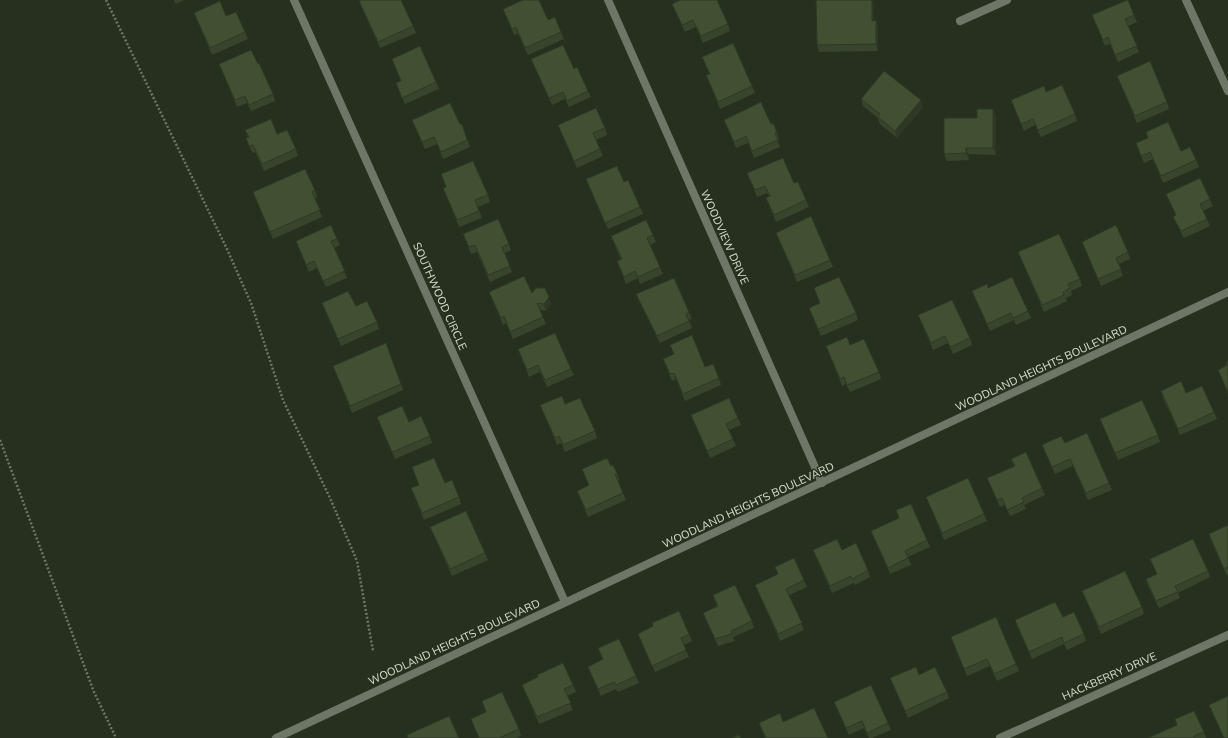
<svg xmlns="http://www.w3.org/2000/svg" width="1228" height="738" font-family="Mulish,sans-serif">
  <style>
    .lines { fill: none; stroke-linecap: round; stroke-linejoin: round }
    .path { stroke: #6e7667; stroke-width: 2.5; stroke-dasharray: 2 2; stroke-linecap: butt }
    .minor { stroke: #6e7668; stroke-width: 8 }
    .tertiary { stroke: #6e7668; stroke-width: 8 }
    .wall { fill: #38452c }
    .shaded-wall { fill: #2e3824 }
    .building { fill: #415033; stroke: #2e3824 }
    .labels { text-anchor: middle; stroke-width: 3; stroke-linejoin: round; paint-order: stroke }
    .street-label { font-size: 11px; fill: #dae0d4; stroke: #27301e }
  </style>
  <rect width="100%" height="100%" fill="#27301e"/>
  <g class="lines">
    <g class="path">
      <path d="M106 0 226 247 251 303 283 400 330 498 357 561 373 651"/>
      <path d="M0 440 94 692 116 738"/>
    </g>
    <g class="minor">
      <path d="M294 0 565 602"/>
      <path d="M608 0 822 483"/>
      <path d="M1186 0 1228 91"/>
      <path d="M960 21 1007 0"/>
      <path d="M1000 738 1228 635"/>
    </g>
    <path class="tertiary" d="M276 738 1228 292"/>
  </g>
  <g class="wall">
    <path d="M174 0H184L176 4Z"/>
    <path d="M872 0 874 7V20H876L878 27V51L819 52 817 45Z"/>
    <path d="M359 1 413 26 416 33 380 48Z"/>
    <path d="M672 4 728 24 730 31 703 43 696 27 685 32Z"/>
    <path d="M503 9 548 20 561 32 564 39 528 55 518 34 514 35Z"/>
    <path d="M194 13 226 16 245 32 248 39 212 55Z"/>
    <path d="M1092 15H1134L1137 22 1128 26 1139 52 1118 62 1110 44 1105 46Z"/>
    <path d="M702 57 752 86 755 93 720 109 706 75 709 74Z"/>
    <path d="M392 59 436 82 439 89 405 104 396 83 401 81Z"/>
    <path d="M531 59 574 69 588 91 591 97 569 107 565 99 552 105Z"/>
    <path d="M219 64H258L273 94 275 101 251 111 247 103 237 107Z"/>
    <path d="M1117 76 1167 102 1169 109 1137 123Z"/>
    <path d="M1046 92 1075 114 1077 121 1041 137 1035 125 1024 131 1011 100Z"/>
    <path d="M861 99 923 107 897 138 880 124 878 118 863 106Z"/>
    <path d="M996 116V155L968 154 969 160 947 161 944 154 977 118Z"/>
    <path d="M412 120 460 124H462L470 147 443 159 437 144 425 149Z"/>
    <path d="M724 120 771 124 777 132 779 139 777 140 780 147 754 158 748 143 736 148Z"/>
    <path d="M558 125 605 128 607 135 596 140 603 156 577 168Z"/>
    <path d="M245 130 277 134 296 149 298 156 264 171 255 152 252 153 246 138 248 137Z"/>
    <path d="M1146 132 1196 160 1199 167 1163 183 1153 159 1144 163 1136 143 1148 138Z"/>
    <path d="M747 173 806 200 809 207 776 222 766 198 769 196 767 193 757 197Z"/>
    <path d="M441 174 488 195 490 202 478 207 482 218 459 227 443 188 446 187Z"/>
    <path d="M586 179 624 182 640 207 643 214 608 229Z"/>
    <path d="M315 190 317 197 315 198 322 217 273 239 253 192Z"/>
    <path d="M1166 194 1210 199 1213 206 1203 211 1210 226 1184 238 1176 223 1173 217 1176 215Z"/>
    <path d="M776 233 830 260 833 267 797 282Z"/>
    <path d="M463 234 509 244 511 250 505 253 512 272 490 282 477 252 471 254Z"/>
    <path d="M653 235 656 242 650 245 663 274 640 284 638 278 626 284 617 261 621 260 611 236Z"/>
    <path d="M337 239 340 245 334 248 347 278 326 287 317 268 309 272 296 241Z"/>
    <path d="M1082 242 1128 252 1130 259 1119 264 1123 276 1101 286Z"/>
    <path d="M1018 252 1080 279 1082 286 1071 291 1072 295 1066 298 1067 301 1044 312Z"/>
    <path d="M814 288 856 313 858 320 821 336 809 308 820 304Z"/>
    <path d="M988 288 1028 311 1031 318 1016 325 1014 320 990 331 972 291Z"/>
    <path d="M489 292 532 293 551 304 546 311 540 310 546 324 513 339 506 323 503 325Z"/>
    <path d="M636 294 689 312 692 319 689 320 692 328 660 343 639 301Z"/>
    <path d="M322 303 356 306 377 322 379 329 341 346Z"/>
    <path d="M918 315 970 338 972 345 953 354 948 343 933 350Z"/>
    <path d="M386 343 403 390 352 413 333 366Z"/>
    <path d="M670 345 705 367 719 378 721 385 685 401 676 379 672 381 663 359 674 354Z"/>
    <path d="M850 345 879 372 881 379 850 392 846 384 842 386 826 346Z"/>
    <path d="M518 349 571 369 574 375 547 387 540 372 529 377Z"/>
    <path d="M1228 361V394L1218 370 1227 365 1226 362Z"/>
    <path d="M1161 391 1186 393 1214 412 1217 419 1180 435 1163 398Z"/>
    <path d="M565 404 595 431 597 438 565 452 561 443 557 445 540 405Z"/>
    <path d="M691 415 738 418 741 425 729 430 736 446 710 458Z"/>
    <path d="M377 417 409 422 430 436 432 443 395 459Z"/>
    <path d="M1100 419 1158 435 1160 442 1118 460Z"/>
    <path d="M1065 443 1109 483 1112 490 1088 500 1073 466 1055 474 1042 445Z"/>
    <path d="M1011 459 1042 488 1045 495 1024 505 1026 509 1010 516 1005 505 1000 507 987 478 1014 466Z"/>
    <path d="M611 466 617 473 619 480 618 481 626 500 588 517 577 491 589 486 582 469Z"/>
    <path d="M412 467 445 483 459 497 461 504 424 520 411 488 419 485Z"/>
    <path d="M926 497 984 514 987 521 944 540Z"/>
    <path d="M896 510 927 540 930 547 908 557 911 565 890 574 871 531 899 518Z"/>
    <path d="M1228 525V575L1227 576 1211 541 1209 534Z"/>
    <path d="M430 527 485 553 488 560 452 576Z"/>
    <path d="M813 550H842L868 570 870 577 855 585 854 583 832 593Z"/>
    <path d="M1150 559 1208 571 1210 577 1178 593 1180 598 1159 608 1148 586 1146 579 1157 574Z"/>
    <path d="M775 567 804 580 807 587 789 595 804 630 780 641 758 592 755 585 778 575Z"/>
    <path d="M1082 591 1142 607 1144 614 1101 634 1085 598Z"/>
    <path d="M713 595 752 621 754 628 733 637 735 641 718 646 703 613 717 607Z"/>
    <path d="M1063 617 1084 634 1086 641 1067 650 1064 644 1032 659 1017 627 1015 620Z"/>
    <path d="M638 634H689L692 641 684 645 689 657 655 672Z"/>
    <path d="M951 637 1016 664 1019 671 997 681 990 666 967 676Z"/>
    <path d="M598 648 636 676 639 683 618 692 616 689 601 696 588 667 603 660Z"/>
    <path d="M919 675 947 692 949 698 908 718 893 685 890 678Z"/>
    <path d="M522 685H573L576 692 567 696 573 710 539 724Z"/>
    <path d="M482 701 519 729 521 736 517 738H479L471 719 486 712Z"/>
    <path d="M834 702 888 723 891 730 872 738H869L864 728 849 735Z"/>
    <path d="M1209 705 1228 738H1224Z"/>
    <path d="M1175 719 1204 732 1206 738H1148L1177 725Z"/>
    <path d="M783 722 828 738H765L759 723Z"/>
  </g>
  <g class="shaded-wall">
    <path d="M872 0 874 7V27L872 21Z"/>
    <path d="M876 20 878 27V51L876 44Z"/>
    <path d="M921 100 923 107 897 138 895 131Z"/>
    <path d="M993 109 996 116V155L993 148Z"/>
    <path d="M966 148 968 154 969 160 966 153Z"/>
    <path d="M549 297 551 304 546 311 544 304Z"/>
  </g>
  <g class="building">
    <path d="M361 0H401L413 26 378 42 359 1Z"/>
    <path d="M523 0H539L548 20 555 17 561 32 525 48 516 27 512 29 503 9Z"/>
    <path d="M680 0H717L728 24 701 36 693 20 682 25 672 4Z"/>
    <path d="M816 0H872V21L876 20V44L817 45Z"/>
    <path d="M1127 0H1128L1134 15 1125 19 1137 46 1115 55 1108 37 1103 40 1092 15Z"/>
    <path d="M220 1 226 16 236 12 245 32 210 48 194 13Z"/>
    <path d="M733 43 752 86 718 102 706 75 710 74 702 57Z"/>
    <path d="M563 45 574 69 577 67 588 91 567 101 563 92 549 98 531 59Z"/>
    <path d="M420 46 436 82 402 98 396 83 401 81 392 59Z"/>
    <path d="M251 50 258 64 259 63 273 94 249 105 245 96 235 100 219 64Z"/>
    <path d="M1150 61 1167 102 1135 116 1117 76Z"/>
    <path d="M884 71 921 100 895 131 878 117 880 114 861 99Z"/>
    <path d="M1062 85 1075 114 1038 130 1033 119 1021 124 1011 100 1044 86 1046 92Z"/>
    <path d="M761 102 771 124 773 123 777 132 775 133 778 140 752 151 746 136 734 142 724 120Z"/>
    <path d="M450 103 460 124H462L467 140 441 152 434 137 422 142 412 120Z"/>
    <path d="M596 108 605 128 593 133 600 149 574 161 558 125Z"/>
    <path d="M977 109H993V148H966V153L944 154V118H977Z"/>
    <path d="M271 119 277 134 287 130 296 149 262 164 253 145 249 146 246 138 249 137 245 130Z"/>
    <path d="M1168 122 1181 151 1190 147 1196 160 1161 176 1150 152 1141 156 1136 143 1148 138 1146 132Z"/>
    <path d="M783 158 794 183 798 182 806 200 774 215 766 198 770 196 765 186 755 190 747 173Z"/>
    <path d="M473 161 488 195 475 200 479 211 457 220 443 188 446 187 441 174Z"/>
    <path d="M617 166 624 182 628 180 640 207 605 223 586 179Z"/>
    <path d="M305 169 315 190 312 192 320 210 270 232 253 192Z"/>
    <path d="M1200 178 1210 199 1200 204 1207 219 1181 231 1173 217 1176 215 1166 194Z"/>
    <path d="M811 216 830 260 795 275 776 233Z"/>
    <path d="M498 219 509 244 502 247 510 266 488 275 475 245 469 247 463 234Z"/>
    <path d="M646 220 653 235 647 238 660 267 638 277 635 271 624 277 617 261 622 259 611 236Z"/>
    <path d="M331 225 337 239 331 241 345 271 323 281 314 261 306 265 296 241Z"/>
    <path d="M1116 225 1128 252 1116 258 1121 269 1098 279 1082 242Z"/>
    <path d="M1059 234 1080 279 1068 284 1070 288 1063 292 1064 295 1042 305 1018 252Z"/>
    <path d="M524 276 532 293 536 288H545L549 297 544 304 537 303 543 317 510 332 504 316 501 318 489 292Z"/>
    <path d="M839 277 856 313 818 329 809 308 820 303 814 288Z"/>
    <path d="M1012 277 1028 311 1013 318 1011 313 987 324 972 291 987 284 988 288Z"/>
    <path d="M674 278 689 312 686 314 689 321 657 336 636 294Z"/>
    <path d="M348 291 356 306 367 301 377 322 338 339 322 303Z"/>
    <path d="M952 300 970 338 950 347 945 336 931 343 918 315Z"/>
    <path d="M555 333 571 369 545 380 538 365 527 370 518 349Z"/>
    <path d="M692 335 705 367 713 364 719 378 683 394 674 373 670 374 663 359 674 354 670 345Z"/>
    <path d="M847 337 850 345 864 339 879 372 847 385 844 377 840 379 826 346Z"/>
    <path d="M386 343 401 384 350 406 333 366Z"/>
    <path d="M1228 361V392L1218 370 1227 365 1226 362Z"/>
    <path d="M1181 381 1186 393 1202 386 1214 412 1178 429 1161 391Z"/>
    <path d="M562 396 565 404 580 398 595 431 563 445 559 436 555 438 540 405Z"/>
    <path d="M729 398 738 418 726 424 733 439 707 451 691 415Z"/>
    <path d="M1142 400 1158 435 1115 453 1100 419Z"/>
    <path d="M402 406 409 422 421 416 430 436 392 452 377 417Z"/>
    <path d="M1087 433 1109 483 1086 493 1070 459 1052 467 1042 445 1061 436 1065 443Z"/>
    <path d="M1026 452 1042 488 1022 498 1024 502 1007 510 1002 498 997 500 987 478 1015 466 1011 459Z"/>
    <path d="M434 458 445 483 452 480 459 497 422 513 411 488 419 485 412 467Z"/>
    <path d="M607 458 611 466 613 465 617 473 615 474 623 493 586 510 577 491 589 485 582 469Z"/>
    <path d="M968 478 984 514 942 533 926 497Z"/>
    <path d="M911 504 927 540 905 551 908 558 888 568 871 531 899 518 896 510Z"/>
    <path d="M466 511 485 553 450 569 430 527Z"/>
    <path d="M1228 525V567L1224 569 1209 534Z"/>
    <path d="M837 539 842 550 856 543 868 570 852 579 851 576 830 586 813 550Z"/>
    <path d="M1193 539 1208 571 1175 586 1178 592 1156 601 1146 579 1157 574 1150 559Z"/>
    <path d="M794 558 804 580 786 589 802 623 778 634 755 585 778 574 775 567Z"/>
    <path d="M1125 571 1142 607 1099 627 1082 591Z"/>
    <path d="M735 585 752 621 731 631 732 634 715 639 703 613 718 606 713 595Z"/>
    <path d="M1055 602 1063 617 1074 612 1084 634 1064 643 1062 637 1029 652 1015 620Z"/>
    <path d="M679 611 689 634 681 638 686 650 652 666 638 634 653 626 652 623Z"/>
    <path d="M996 617 1016 664 994 674 987 659 964 669 951 637Z"/>
    <path d="M619 639 636 676 616 685 614 682 598 689 588 667 603 659 598 648Z"/>
    <path d="M563 663 573 685 564 689 571 703 537 717 522 685 538 677 537 675Z"/>
    <path d="M916 667 919 675 935 667 947 692 905 711 890 678Z"/>
    <path d="M871 685 888 723 867 733 862 721 846 728 834 702Z"/>
    <path d="M502 692 519 729 499 738H479L471 719 486 712 482 701Z"/>
    <path d="M1228 696V738H1224L1209 705Z"/>
    <path d="M814 708 828 738H766L759 723 780 713 783 722Z"/>
    <path d="M1194 711 1204 732 1194 736 1195 738H1148L1177 725 1175 719Z"/>
    <path d="M449 716 459 738H408L407 735Z"/>
    <path d="M739 735 741 738H732Z"/>
  </g>
  <g class="labels">
    <g class="street-label">
      <text transform="translate(725 237) rotate(66)" y="4">WOODVIEW DRIVE</text>
      <text transform="translate(440 296) rotate(66)" y="4">SOUTHWOOD CIRCLE</text>
      <text transform="translate(1041 368) rotate(-25)" y="4">WOODLAND HEIGHTS BOULEVARD</text>
      <text transform="translate(748 505) rotate(-25)" y="4">WOODLAND HEIGHTS BOULEVARD</text>
      <text transform="translate(454 642) rotate(-25)" y="4">WOODLAND HEIGHTS BOULEVARD</text>
      <text transform="translate(1109 676) rotate(-24)" y="4">HACKBERRY DRIVE</text>
    </g>
  </g>
</svg>
